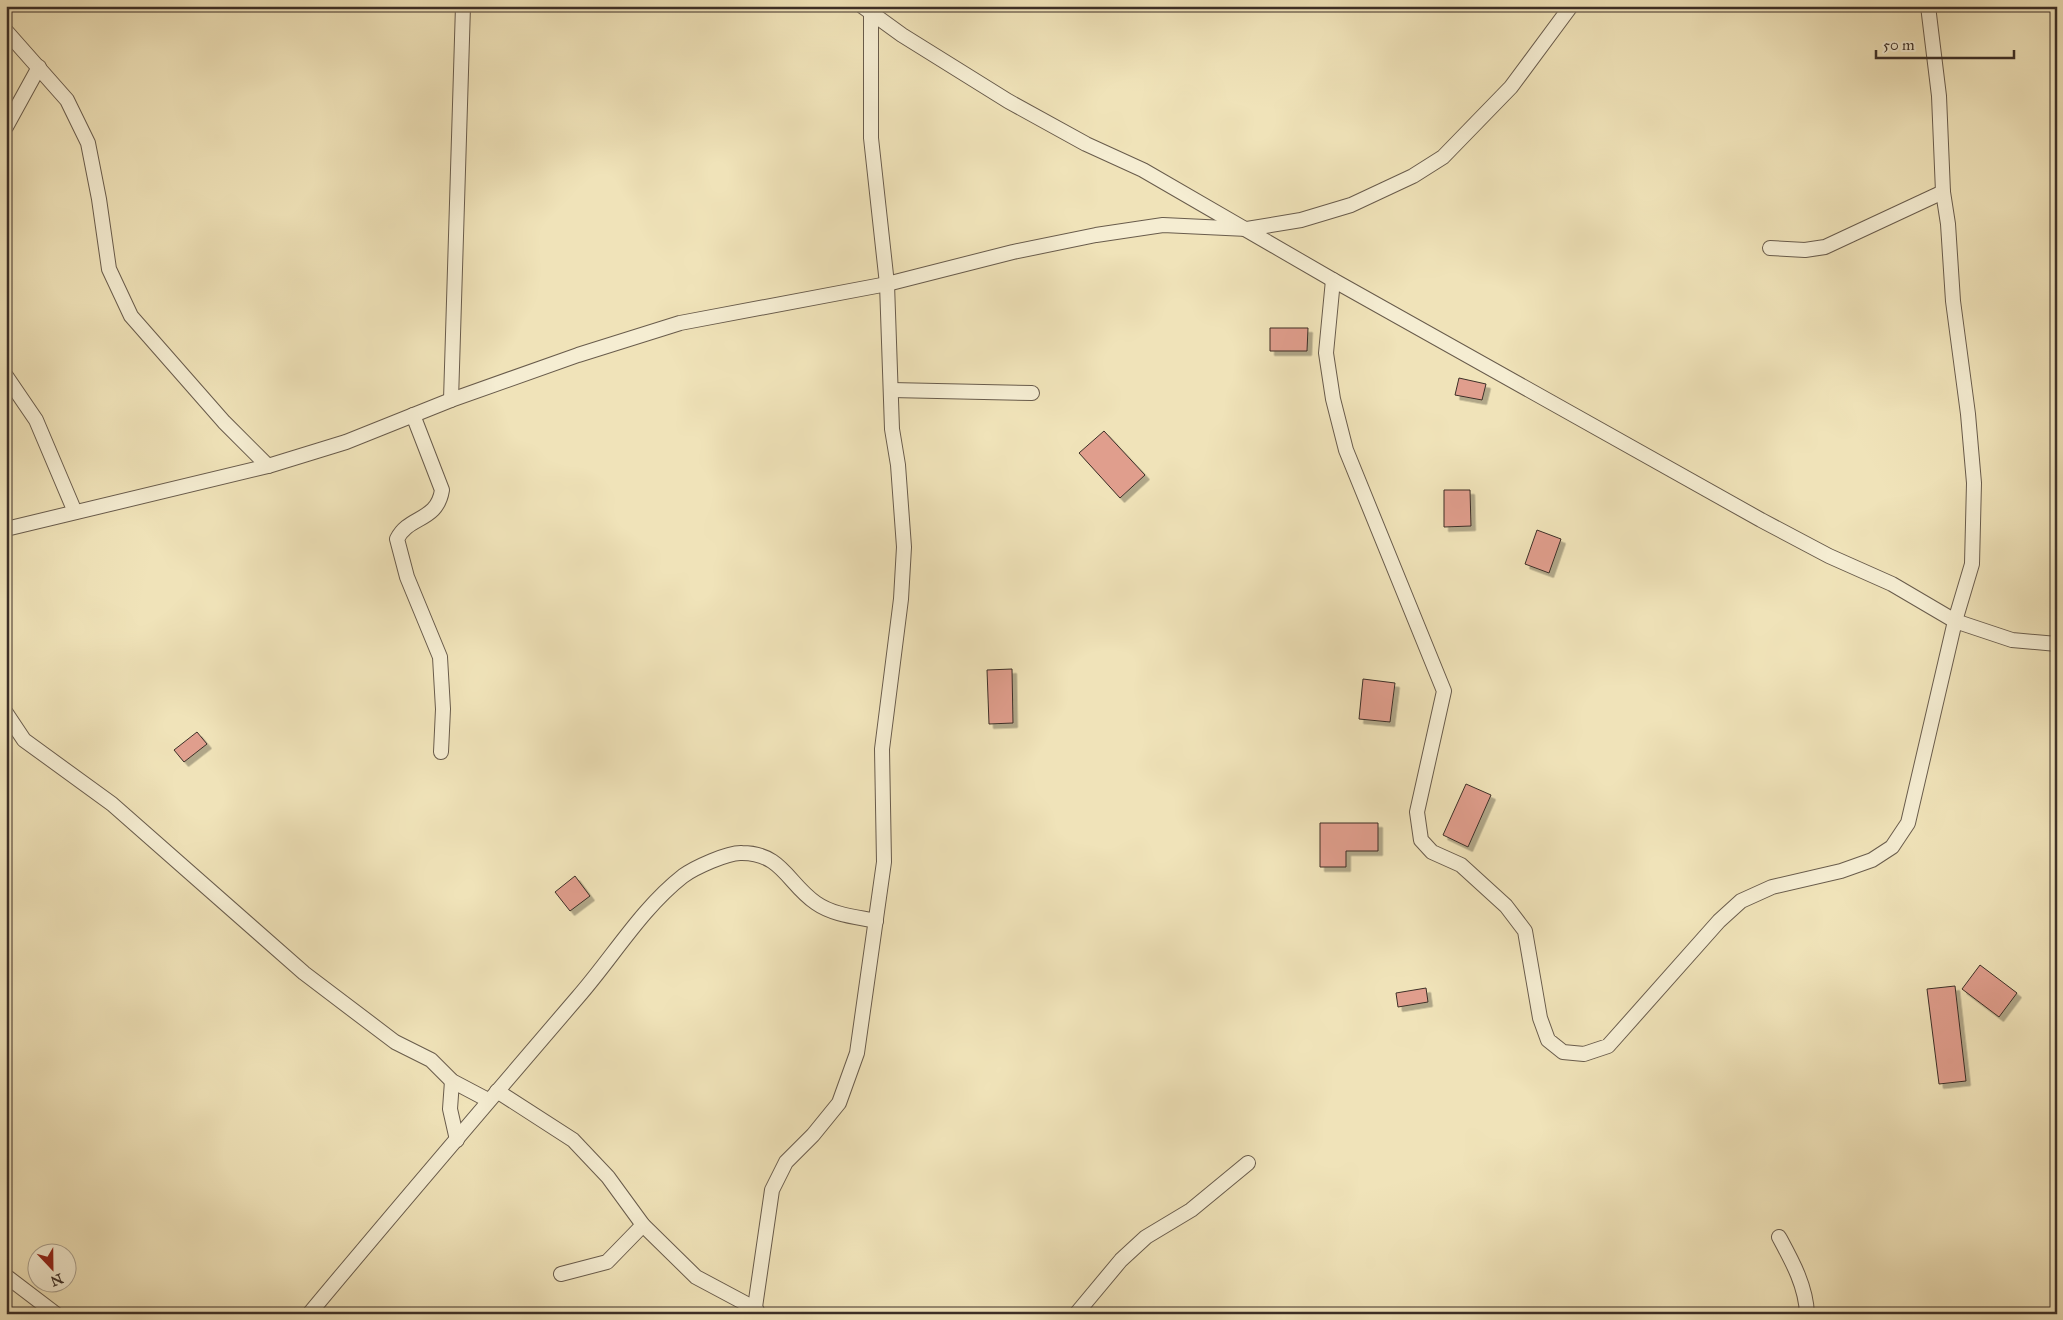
<svg xmlns="http://www.w3.org/2000/svg" width="2063" height="1320" font-family="'IM FELL Great Primer',serif">
  <style>
    .building { fill: #e09e8d; stroke: #3c2f27; filter: url(#shadow) }
    .lines { fill: none; stroke-linecap: round; stroke-linejoin: round }
    .street-casing { stroke: #695c4c; stroke-width: 16 }
    .street { stroke: #f5edd2; stroke-width: 14 }
  </style>
  <defs>
    <filter id="shadow"><feDropShadow dx="4.5" dy="4.5" stdDeviation="0" flood-color="#0004"/></filter>
  </defs>
  <rect width="100%" height="100%" fill="#f0e3b9"/>
  <filter id="stains"><feTurbulence type="fractalNoise" baseFrequency=".004" numOctaves="4"/><feColorMatrix values="0 0 0 0 .2 0 0 0 0 .09 0 0 0 0 .02 0 0 0 .5 -.17"/></filter>
  <radialGradient id="worn" r=".72"><stop offset=".6" stop-color="#630" stop-opacity="0"/><stop offset="1" stop-color="#630" stop-opacity=".3"/></radialGradient>
  <g class="building">
    <path d="M1270 328H1308L1307 351H1270Z"/>
    <path d="M1459 378 1486 384 1482 400 1455 395Z"/>
    <path d="M1104 431 1145 475 1120 498 1079 453Z"/>
    <path d="M1444 490H1470L1471 526 1444 527Z"/>
    <path d="M1537 530 1561 539 1549 573 1525 564Z"/>
    <path d="M1012 669 1013 723 989 724 987 670Z"/>
    <path d="M1363 679 1395 683 1390 722 1359 719Z"/>
    <path d="M197 732 207 744 184 762 174 750Z"/>
    <path d="M1466 784 1491 795 1468 847 1443 835Z"/>
    <path d="M1320 823H1378V851H1346V867H1320Z"/>
    <path d="M575 876 590 896 570 911 555 892Z"/>
    <path d="M1980 965 2017 993 1999 1017 1962 989Z"/>
    <path d="M1955 986 1966 1081 1939 1084 1927 989Z"/>
    <path d="M1426 988 1428 1002 1398 1007 1396 993Z"/>
  </g>
  <g class="lines">
    <defs>
      <g id="street">
        <path d="M862 6 902 35 1008 101 1086 144 1143 170 1333 280 1761 520 1829 556 1892 584 1955 621 2012 640 2057 644"/>
        <path d="M6 31 67 100 88 143 99 199 109 269 131 316 224 422 268 466"/>
        <path d="M6 127 39 67"/>
        <path d="M1770 248 1805 250 1825 247 1943 192"/>
        <path d="M1333 280 1326 353 1333 399 1346 450 1444 691 1417 812 1421 840 1432 852 1461 865 1506 906 1525 931 1540 1018 1548 1040 1563 1052 1584 1054 1608 1046 1719 921 1741 901 1772 887 1841 871 1872 860 1892 847 1908 823 1955 621 1972 564 1974 483 1968 414 1953 301 1948 224 1943 192 1939 96 1928 6"/>
        <path d="M6 376 36 420 75 512"/>
        <path d="M891 390 1032 393"/>
        <path d="M451 400 463 6"/>
        <path d="M413 415 442 490C437 522 409 515 397 539L407 577 440 657 443 709 441 752"/>
        <path d="M6 529 268 466 346 442 451 400 578 355 680 323 887 284 1013 252 1096 235 1163 225 1247 229 1301 220 1351 205 1413 176 1443 157 1511 87 1571 6"/>
        <path d="M6 713 24 740 112 804 304 973 395 1042 431 1060 452 1081 488 1100"/>
        <path d="M452 1081 450 1109 457 1140"/>
        <path d="M497 1091 573 1140 608 1177 643 1225 696 1277 756 1309 759 1314"/>
        <path d="M1779 1237C1792 1261 1806 1286 1807 1314"/>
        <path d="M561 1274 607 1262 643 1225"/>
        <path d="M6 1276 56 1314"/>
        <path d="M309 1314C398 1207 488 1102 578 997 613 957 641 909 683 876 694 868 728 852 742 853 782 853 788 884 816 903 833 915 857 917 876 921"/>
        <path d="M754 1314 772 1190 786 1162 813 1135 839 1103 857 1053 884 862 882 749 901 599 904 547 898 465 892 429 887 284 871 138V6"/>
        <path d="M1076 1314 1121 1260 1146 1237 1191 1210 1248 1163"/>
      </g>
    </defs>
    <use href="#street" class="street-casing"/>
    <use href="#street" class="street"/>
  </g>
  <rect width="2063" height="1320" fill="none" stroke="#f0e3b9" stroke-width="25"/>
  <rect x="8" y="8" width="2048" height="1305" fill="none" stroke="#3c2f27" stroke-width="2.5"/>
  <rect x="12" y="12" width="2038" height="1295" fill="none" stroke="#3c2f27"/>
  <g transform="translate(52 1268) rotate(158)"><circle r="24" fill="#f5edd2" stroke="#aba18e"/>
  <path d="M0-4L9 19L0 12L-9 19Z" fill="#8f2418"/>
  <text y="-8" font-size="14" font-weight="bold" text-anchor="middle" fill="#3c2f27">N</text>
  </g>
  <path d="M1876 50v8h138v-8" fill="none" stroke="#3c2f27" stroke-width="2.5"/>
  <text x="1883" y="50" font-size="15" fill="#3c2f27" stroke="#f5edd2" stroke-width="4" paint-order="stroke">50 m</text>
  <rect width="100%" height="100%" filter="url(#stains)"/>
  <rect width="100%" height="100%" fill="url(#worn)"/>
</svg>
